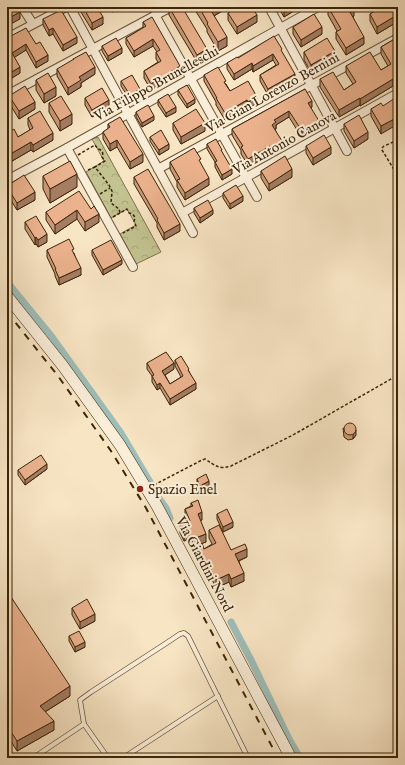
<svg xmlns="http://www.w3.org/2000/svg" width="405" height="765" font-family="'IM FELL English',serif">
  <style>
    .forest { fill: url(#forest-crowns); stroke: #7e744c }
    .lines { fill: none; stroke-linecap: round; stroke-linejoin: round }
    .canal { stroke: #9ebeb9; stroke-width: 7 }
    .service-casing { stroke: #6a5538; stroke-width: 5.5 }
    .minor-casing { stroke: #6a5538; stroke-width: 10 }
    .secondary-casing { stroke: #3b2509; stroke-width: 12 }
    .path { stroke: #3b2509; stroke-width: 1.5; stroke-dasharray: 3 2; stroke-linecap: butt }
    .service { stroke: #faeed9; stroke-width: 4 }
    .minor { stroke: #faeed9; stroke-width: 8 }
    .secondary { stroke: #faeed9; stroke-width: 11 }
    .rail { stroke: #3b2509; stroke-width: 2; stroke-dasharray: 7 7; stroke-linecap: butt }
    .wall { fill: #ca9979; stroke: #3b2509 }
    .shaded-wall { fill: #a47d63; stroke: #3b2509 }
    .building { fill: #ebb28d; stroke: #3b2509 }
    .poi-dot { fill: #8f2418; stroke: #faeed9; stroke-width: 1.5 }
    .labels { text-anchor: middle; stroke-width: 4; stroke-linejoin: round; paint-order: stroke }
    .street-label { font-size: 14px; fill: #3b2509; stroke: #faeed9 }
    .poi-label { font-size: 14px; fill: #3b2509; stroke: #faeed9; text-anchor: start }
  </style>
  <defs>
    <pattern id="forest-crowns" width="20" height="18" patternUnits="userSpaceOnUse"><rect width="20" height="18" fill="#c2c390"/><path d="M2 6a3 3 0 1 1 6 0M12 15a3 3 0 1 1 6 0" fill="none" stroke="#a8a77b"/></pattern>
  </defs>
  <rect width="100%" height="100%" fill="#f8e5c4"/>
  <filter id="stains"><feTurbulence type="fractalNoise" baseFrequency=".005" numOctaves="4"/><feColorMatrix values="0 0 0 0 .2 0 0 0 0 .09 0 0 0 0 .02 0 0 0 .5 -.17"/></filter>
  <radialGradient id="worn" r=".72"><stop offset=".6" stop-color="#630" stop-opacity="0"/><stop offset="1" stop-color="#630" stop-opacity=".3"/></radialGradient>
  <path class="forest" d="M98 137 161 252 136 264 120 234 136 225 127 209 111 218 86 172 104 161 92 139Z"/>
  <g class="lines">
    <g class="canal">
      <path d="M7 282 52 337 121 433 150 482"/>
      <path d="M156 491 158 497 166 508 170 518"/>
      <path d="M231 622 252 662 289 739 300 758"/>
    </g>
    <defs>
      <g id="service">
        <path d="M7 752 11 758"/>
        <path d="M33 758 84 724"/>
        <path d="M108 758 84 724 80 700 91 692 165 644 180 634 184 633 188 636 248 758"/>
        <path d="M123 758 218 696"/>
      </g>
      <g id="minor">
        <path d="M22 7 33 24"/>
        <path d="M70 7 193 233"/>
        <path d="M269 7 347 151"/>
        <path d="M155 15 257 197"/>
        <path d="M7 38 66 7"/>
        <path d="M7 95 171 7"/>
        <path d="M67 148 133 267"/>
        <path d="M158 169 398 38"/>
        <path d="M7 180 67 148 318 7"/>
        <path d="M182 213 398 93"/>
      </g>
      <path id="secondary" d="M7 296 63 366 120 445 157 506 291 758"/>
    </defs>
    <use href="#service" class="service-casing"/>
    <use href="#minor" class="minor-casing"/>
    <use href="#secondary" class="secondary-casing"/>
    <g class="path">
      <path d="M398 140 384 146 382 148V150L398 176"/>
      <path d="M78 155 95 145 98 149C102 150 104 153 102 157L105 161 95 167"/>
      <path d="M88 170 95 167 109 185 112 191 111 203 119 209 120 213 127 209 129 213C134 214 136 217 134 221L136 226 123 233"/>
      <path d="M100 194 110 188"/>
      <path d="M113 217 120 213"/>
      <path d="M154 485 202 460 205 459C215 465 218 470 231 466L293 435 398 375"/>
    </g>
    <use href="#service" class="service"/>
    <use href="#minor" class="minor"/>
    <use href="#secondary" class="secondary"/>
    <path class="rail" d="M7 312 58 376 111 451 146 508 278 758"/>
  </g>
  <g class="wall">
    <path d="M79 7H97L103 24 92 30 79 9Z"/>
    <path d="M109 7H121L112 12Z"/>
    <path d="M169 7 207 56 197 62 169 15Z"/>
    <path d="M193 7H229L214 16 227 46 218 51 207 32V29Z"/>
    <path d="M278 7H297V9L284 17Z"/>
    <path d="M328 7 354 16 353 17 364 44 346 55 336 39V32L337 31 328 15Z"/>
    <path d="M375 7H393L397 22 377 34 370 21V14L376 10Z"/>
    <path d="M228 13 257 22 237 34 228 20Z"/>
    <path d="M43 19 77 43 63 51 53 34 49 36 43 25Z"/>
    <path d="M143 22 180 73 151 90 144 78V71L158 62 156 59V52H157L153 46 134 57 126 44V38L143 28Z"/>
    <path d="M293 27 322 34 301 47 293 34Z"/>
    <path d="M398 37 394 88 393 86 360 106V105L339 117 320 87V79L344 90 353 84 346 73V66L381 70 388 66 381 54V47Z"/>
    <path d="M7 38 36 44 48 61 36 68 26 50 14 57 20 73 7 81Z"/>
    <path d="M102 46 122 53 108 61 102 51Z"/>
    <path d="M304 52 335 58 311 72 304 60Z"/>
    <path d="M282 53 295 80 268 95 260 81V75L276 65 273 60 253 72 252 69 234 80 227 69V63L238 58Z"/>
    <path d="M57 69 95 74 81 83V87L68 95 57 76Z"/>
    <path d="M204 75 226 84 230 91 257 103 248 109 247 107 225 120 216 105V102L204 81Z"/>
    <path d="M36 80 56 96 44 103 36 90Z"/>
    <path d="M121 81 140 94 130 100 121 86Z"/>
    <path d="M305 89 312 107 311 108 319 127 302 138 289 117 276 125V129H275L282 147 271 154 270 152 248 165 241 154V150L232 135V129Z"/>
    <path d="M178 90 195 103 187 108 178 95Z"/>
    <path d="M9 96 35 109 19 119 9 103Z"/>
    <path d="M85 98 109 107 92 117 85 105Z"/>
    <path d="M158 100 176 112 166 117 158 105Z"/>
    <path d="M49 103 72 124 60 131 49 112Z"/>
    <path d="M383 106 381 134 371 116V109Z"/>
    <path d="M136 112 154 120 142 127 136 117Z"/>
    <path d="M28 118 53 140 33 152 31 150 7 164 18 137 30 130 28 125Z"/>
    <path d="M173 123 205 131 181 144 173 130Z"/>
    <path d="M108 124 143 162 130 169 117 147 110 151 103 139V132L108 129Z"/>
    <path d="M344 124 368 139 354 148 344 131Z"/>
    <path d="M150 137 169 149 159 155 150 141Z"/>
    <path d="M207 144 222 153 232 174 222 180 215 167V162L207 149Z"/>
    <path d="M306 146 331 154 313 165 306 153Z"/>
    <path d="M170 162 201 164 209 185 185 200 177 187V182L170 169Z"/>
    <path d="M261 171 292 177 269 191 261 178Z"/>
    <path d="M43 176 77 187 50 203 43 189Z"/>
    <path d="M134 177 180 231 164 240 157 227V223L134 184Z"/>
    <path d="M7 186 35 200 17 210 7 194Z"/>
    <path d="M223 193 243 201 230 209 223 198Z"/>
    <path d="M194 208 213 214 200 223 194 213Z"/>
    <path d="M91 209 99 222 85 231 77 219 55 234 46 220V212Z"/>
    <path d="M25 222 47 242 38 247 36 244 35 245 25 229Z"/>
    <path d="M47 250 74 253 81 275 59 285 55 276V274L47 257Z"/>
    <path d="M92 250 122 264 103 275 92 255Z"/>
    <path d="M175 360 189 371 196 389 170 405 160 388 157 390 152 382V376L147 369V363L174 369 165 375 170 384 181 377 175 366Z"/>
    <path d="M343 428 356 435 353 439 348 440 344 437Z"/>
    <path d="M47 469 25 485 18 475V470Z"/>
    <path d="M197 479 209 486 200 491 197 484Z"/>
    <path d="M191 503 202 520 200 521 206 542 202 543 204 549 212 544 209 538V530L231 550 247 557 239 561 244 581 231 587 229 582 216 588 207 569 204 571 187 540 184 541 180 533V525L188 522 185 517V509L191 506Z"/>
    <path d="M217 514 233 527 223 532 217 519Z"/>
    <path d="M7 599 70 696 45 712 54 730 17 751 7 735Z"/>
    <path d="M72 608 95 621 80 629 72 615Z"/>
    <path d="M69 636 85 647 75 652 69 641Z"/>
  </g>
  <g class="shaded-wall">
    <path d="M112 7H121L112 12Z"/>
    <path d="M214 7H229L210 18V9Z"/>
    <path d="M288 7H297V9L284 17V10Z"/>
    <path d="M354 9V16L350 19V12Z"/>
    <path d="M20 12V19L7 26V19Z"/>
    <path d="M257 15V22L237 34V27Z"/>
    <path d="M397 15V22L377 34V27Z"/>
    <path d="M103 17V24L92 30V23Z"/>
    <path d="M322 27V34L301 47V40Z"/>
    <path d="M53 28V34L49 36V30Z"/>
    <path d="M77 37V43L63 51V45Z"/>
    <path d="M227 37V46L218 51V42Z"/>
    <path d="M364 37V44L346 55V48Z"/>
    <path d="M153 39V46L134 57V51Z"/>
    <path d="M26 44V50L12 59V53Z"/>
    <path d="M122 48V53L108 61V56Z"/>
    <path d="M207 49V56L197 62V55Z"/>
    <path d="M335 51V58L311 72V65Z"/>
    <path d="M273 54V60L253 72V66Z"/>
    <path d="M48 55V61L36 68V62Z"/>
    <path d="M252 63V69L234 80V74Z"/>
    <path d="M180 66V73L151 90V84Z"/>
    <path d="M20 67V73L7 81V75Z"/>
    <path d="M95 67V74L81 83V87L68 95V88L79 77Z"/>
    <path d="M295 74V80L268 95V89Z"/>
    <path d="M398 78V85L394 88V81Z"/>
    <path d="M393 79V86L360 106V99Z"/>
    <path d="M56 87V96L44 103V94Z"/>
    <path d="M140 89V94L130 100V95Z"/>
    <path d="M257 97V103L248 109V102Z"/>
    <path d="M360 98V105L339 117V110Z"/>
    <path d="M195 99V103L187 108V104Z"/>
    <path d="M109 100V107L92 117V110Z"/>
    <path d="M247 100V107L225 120V113Z"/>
    <path d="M312 101V107L308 109V103Z"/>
    <path d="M35 102V109L19 119V111Z"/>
    <path d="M176 107V112L166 117V113Z"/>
    <path d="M289 111V117L276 125V129L272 131V125L274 120Z"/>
    <path d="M72 114V124L60 131V121Z"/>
    <path d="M154 116V120L142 127V123Z"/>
    <path d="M398 117V124L381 134V126Z"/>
    <path d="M319 121V127L302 138V131Z"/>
    <path d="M205 123V131L181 144V137Z"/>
    <path d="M368 132V139L354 148V141Z"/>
    <path d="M53 133V140L33 152V145Z"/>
    <path d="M117 140V147L110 151V144Z"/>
    <path d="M282 141V147L271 154V148Z"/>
    <path d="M31 142V150L7 164V156Z"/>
    <path d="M169 144V149L159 155V150Z"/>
    <path d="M270 146V152L248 165V159Z"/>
    <path d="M331 147V154L313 165V158Z"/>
    <path d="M143 154V162L130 169V162Z"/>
    <path d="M232 169V174L222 180V175Z"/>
    <path d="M292 169V177L269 191V184Z"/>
    <path d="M77 174V187L50 203V189Z"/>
    <path d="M209 178V185L185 200V193Z"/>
    <path d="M35 192V200L17 210V203Z"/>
    <path d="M243 196V201L230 209V204Z"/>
    <path d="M77 210V219L55 234V225Z"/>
    <path d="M213 210V214L200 223V218Z"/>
    <path d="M99 214V222L85 231V222Z"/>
    <path d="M180 224V231L164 240V233Z"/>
    <path d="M47 234V242L38 247V240Z"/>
    <path d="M36 237V244L35 245V238Z"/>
    <path d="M122 260V264L103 275V270Z"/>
    <path d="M81 268V275L59 285V278Z"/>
    <path d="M174 363V369L162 377V371Z"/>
    <path d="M160 383V388L157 390V385Z"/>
    <path d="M196 383V389L170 405V399Z"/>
    <path d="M356 430V435L353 439V434Z"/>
    <path d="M47 464V469L25 485V480Z"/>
    <path d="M209 481V486L200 491V486Z"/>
    <path d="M202 512V520L198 522V514Z"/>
    <path d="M233 522V527L223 532V527Z"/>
    <path d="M187 532V540L184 541V533Z"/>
    <path d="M206 534V542L198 545V537Z"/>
    <path d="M247 549V557L235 562V554Z"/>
    <path d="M207 561V569L204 571V563Z"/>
    <path d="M244 573V581L231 587V579Z"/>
    <path d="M229 574V582L216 588V580Z"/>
    <path d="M95 614V621L80 629V622Z"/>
    <path d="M85 642V647L75 652V647Z"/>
    <path d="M70 686V696L40 715V706Z"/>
    <path d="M54 721V730L17 751V741Z"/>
  </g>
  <g class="building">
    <path d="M7 7H18L20 12 7 19Z"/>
    <path d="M83 7H97L103 17 92 23Z"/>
    <path d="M169 7H182L207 49 197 55Z"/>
    <path d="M199 7H214L210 9 227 37 218 42 207 24 208 23Z"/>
    <path d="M238 7H252L257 15 237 27 228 13Z"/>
    <path d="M282 7H288L284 10Z"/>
    <path d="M328 7H353L354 9 350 12 364 37 346 48 336 32 341 29Z"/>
    <path d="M379 7H393L397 15 377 27 370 14 380 8Z"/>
    <path d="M61 10 77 37 63 45 53 28 49 30 43 19Z"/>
    <path d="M314 14 322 27 301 40 293 27Z"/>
    <path d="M152 17 180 66 151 84 144 71 161 61 156 52 160 50 153 39 134 51 126 38 146 26 143 22Z"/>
    <path d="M26 28 36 44 40 42 48 55 36 62 26 44 12 53 20 67 7 75V38Z"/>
    <path d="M274 36 282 49 281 50 295 74 268 89 260 75 279 64 273 54 253 66 252 63 234 74 227 63 237 57 238 58Z"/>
    <path d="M398 37V78L394 81 393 79 360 99V98L339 110 320 79 333 72 344 90 356 82 346 66 370 52 381 70 391 64 381 47Z"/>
    <path d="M116 38 122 48 108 56 102 46Z"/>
    <path d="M327 38 335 51 311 65 304 52Z"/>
    <path d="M86 52 95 67 79 77 81 80 68 88 57 69 74 59H73Z"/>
    <path d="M218 67 226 81 224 82 230 91 248 81 257 97 248 102 247 100 225 113 216 98H217L204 75Z"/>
    <path d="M48 73 56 87 44 94 36 80Z"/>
    <path d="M132 75 140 89 130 95 121 81Z"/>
    <path d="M187 85 195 99 187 104 178 90Z"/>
    <path d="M25 86 35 102 19 111 9 96Z"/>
    <path d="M102 88 109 100 92 110 85 98Z"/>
    <path d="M305 89 312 101 308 103 319 121 302 131 289 111 274 120 276 122 272 125 282 141 271 148 270 146 248 159 241 147 243 146 232 129Z"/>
    <path d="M168 94 176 107 166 113 158 100Z"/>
    <path d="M61 96 72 114 60 121 49 103Z"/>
    <path d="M398 96V117L381 126 371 109 381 103 383 106Z"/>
    <path d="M148 105 154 116 142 123 136 112Z"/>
    <path d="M196 109 205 123 181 137 173 123Z"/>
    <path d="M40 111 53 133 33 145 31 142 7 156V133L14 129 18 137 33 128 28 118Z"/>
    <path d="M359 115 368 132 354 141 344 124Z"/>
    <path d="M120 117 143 154 130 162 117 140 110 144 103 132 110 127 108 124Z"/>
    <path d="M161 130 169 144 159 150 150 137Z"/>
    <path d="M324 135 331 147 313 158 306 146Z"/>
    <path d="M216 139 222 150H221L232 169 222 175 215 162 217 161 207 144Z"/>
    <path d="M194 148 201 159 199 160 209 178 185 193 177 180 180 179 170 162Z"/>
    <path d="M285 156 292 169 269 184 261 171Z"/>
    <path d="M70 161 77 174 50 189 43 176Z"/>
    <path d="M148 169 180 224 164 233 157 220 158 219 134 177Z"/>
    <path d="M24 175 35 192 17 203 7 187V186Z"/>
    <path d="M236 185 243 196 230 204 223 193Z"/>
    <path d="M79 191 91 209 94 206 99 214 85 222 77 210 55 225 46 212Z"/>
    <path d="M208 200 213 210 200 218 194 208Z"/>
    <path d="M36 216 47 234 38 240 36 237 35 238 25 222Z"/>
    <path d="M69 239 74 249 72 250 81 268 59 278 55 269H56L47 250Z"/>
    <path d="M111 240 122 260 103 270 92 250Z"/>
    <path d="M166 352 174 363 162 371 170 384 183 376 175 360 181 356 189 369 188 370 196 383 170 399 160 383 157 385 152 376 154 375 147 363Z"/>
    <circle cx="350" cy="429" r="6"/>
    <path d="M41 455 47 464 25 480 18 470Z"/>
    <path d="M206 474 209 481 200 486 197 479Z"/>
    <path d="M198 500 202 512 198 514 206 534 198 537 204 549 216 543 209 530 219 525 231 550 245 544 247 549 235 554 244 573 231 579 229 574 216 580 207 561 204 563 187 532 184 533 180 525 190 521 185 509 193 506 191 503Z"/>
    <path d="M227 509 233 522 223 527 217 514Z"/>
    <path d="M11 597 70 686 40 706 54 721 17 741 7 726V599Z"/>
    <path d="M87 599 95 614 80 622 72 608Z"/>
    <path d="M79 631 85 642 75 647 69 636Z"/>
  </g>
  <circle class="poi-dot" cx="140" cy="489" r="4"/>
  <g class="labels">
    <g class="street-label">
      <text transform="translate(156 83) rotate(-29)" y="5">Via Filippo Brunelleschi</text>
      <text transform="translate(272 92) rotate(-29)" y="5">Via Gian Lorenzo Bernini</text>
      <text transform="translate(284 142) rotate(-29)" y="5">Via Antonio Canova</text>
      <text transform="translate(205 564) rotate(62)" y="5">Via Giardini Nord</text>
    </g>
    <g class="poi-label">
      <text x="148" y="494">Spazio Enel</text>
    </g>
  </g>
  <rect width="405" height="765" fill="none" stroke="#f8e5c4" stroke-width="24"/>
  <rect x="8" y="8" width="389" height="749" fill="none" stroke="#3b2509" stroke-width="2"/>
  <rect x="12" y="12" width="381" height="741" fill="none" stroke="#3b2509"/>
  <rect width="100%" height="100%" filter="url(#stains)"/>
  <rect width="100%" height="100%" fill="url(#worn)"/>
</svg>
